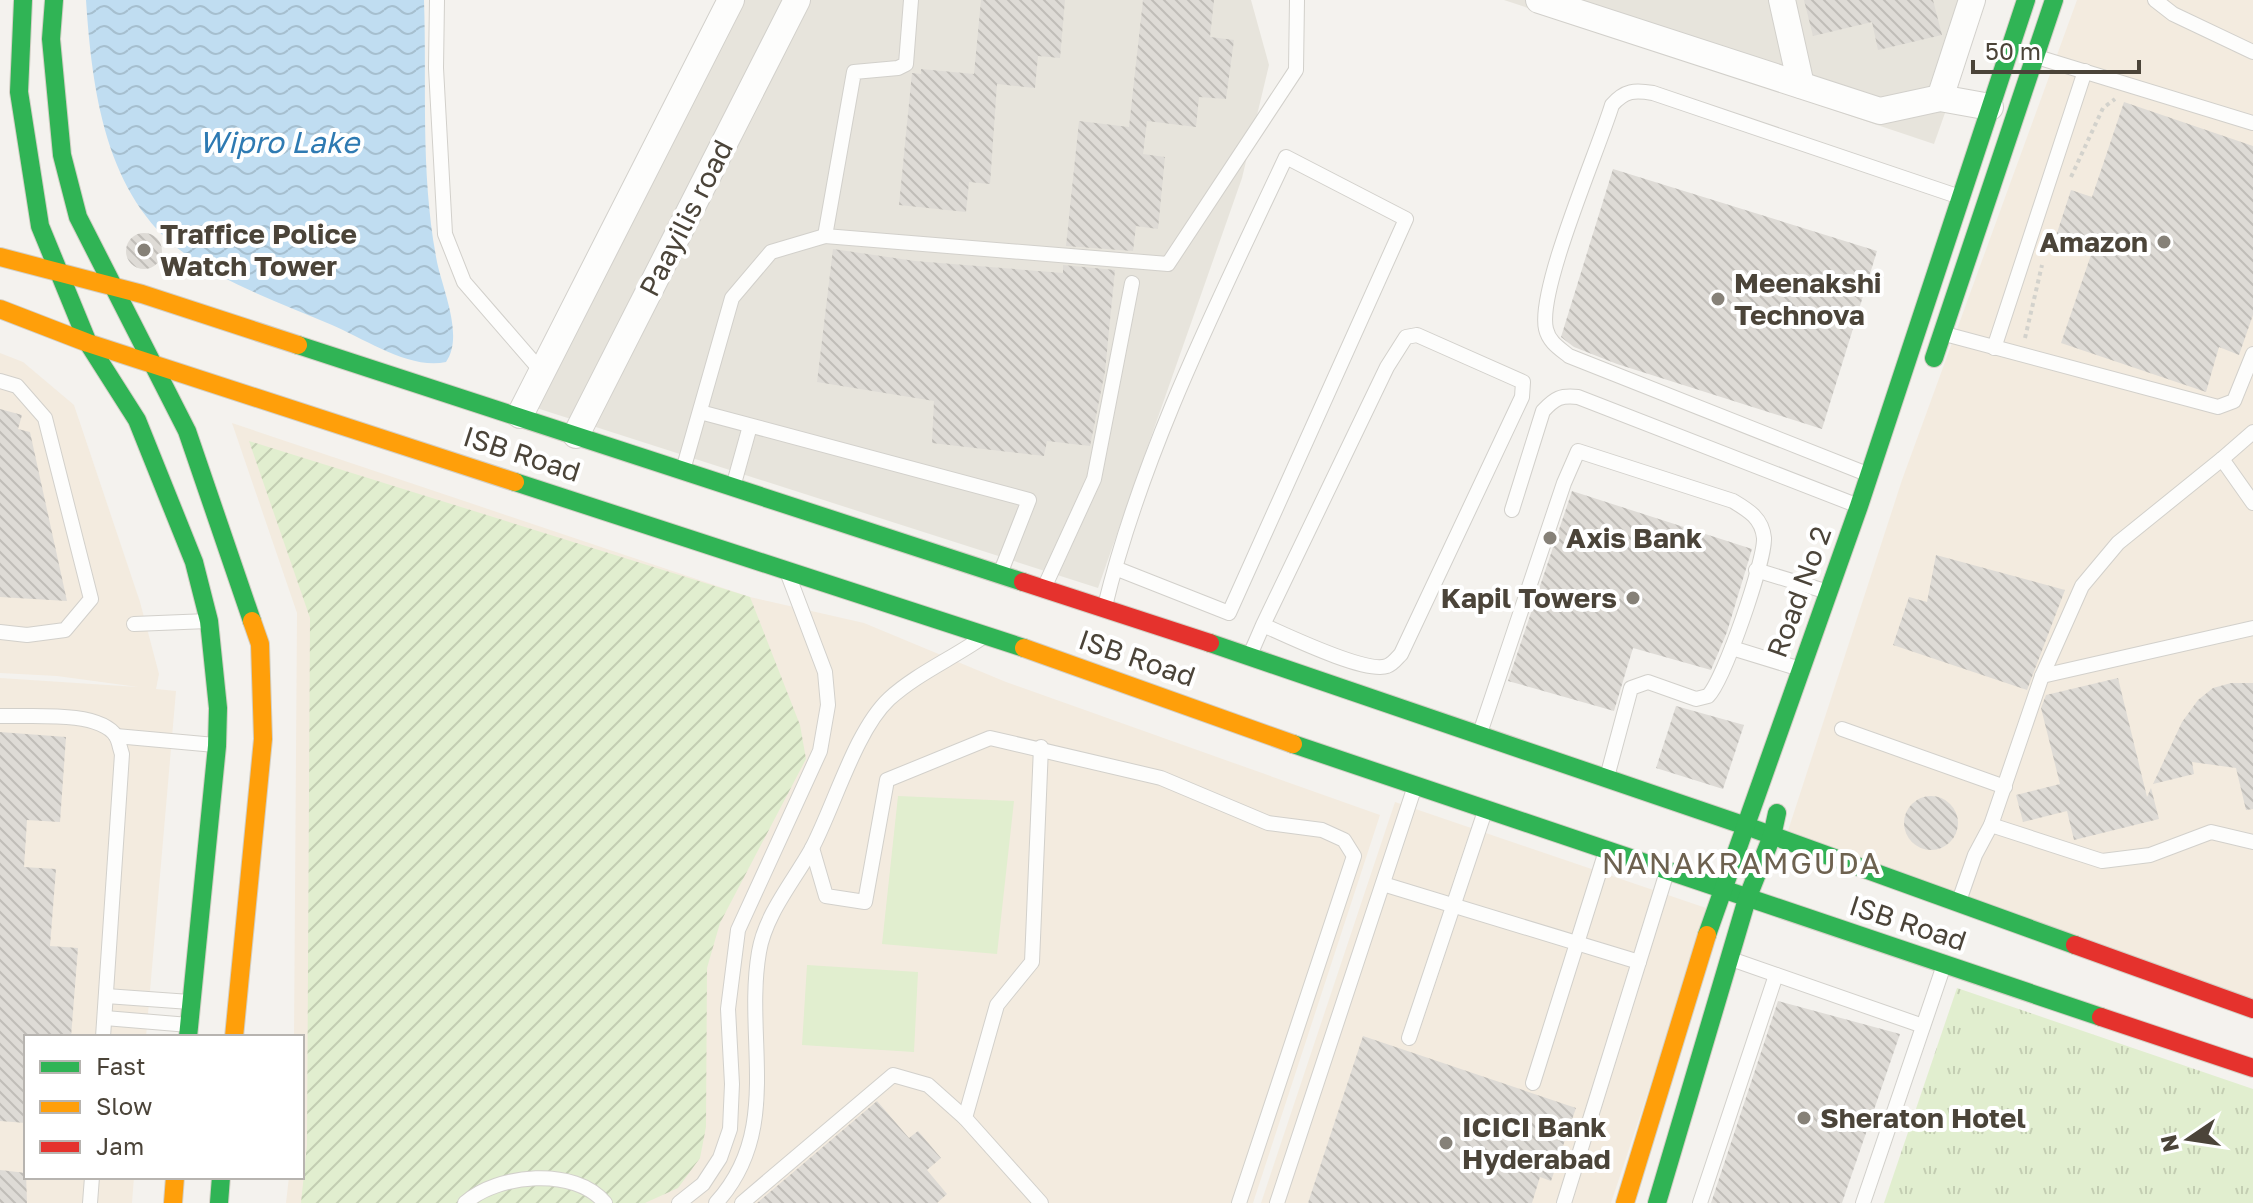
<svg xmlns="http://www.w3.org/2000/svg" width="2253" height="1203" font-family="'Golos Text',sans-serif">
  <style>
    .residential { fill: #e7e4dc }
    .commercial { fill: #f3ebdf }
    .grass { fill: url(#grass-tufts) }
    .garden { fill: url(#garden-furrows) }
    .pitch { fill: #e1eecf }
    .water { fill: url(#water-waves) }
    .building { fill: url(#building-back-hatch) }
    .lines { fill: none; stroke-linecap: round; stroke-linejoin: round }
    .lane-casing { stroke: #d2d0cb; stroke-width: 16 }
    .street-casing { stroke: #d2d0cb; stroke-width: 28 }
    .fast-casing { stroke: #d3cfc5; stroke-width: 20 }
    .slow-casing { stroke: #d3cfc5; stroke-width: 20 }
    .jam-casing { stroke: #d3cfc5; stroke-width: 20 }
    .path { stroke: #d3d2cc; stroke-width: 4; stroke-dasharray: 4 4; stroke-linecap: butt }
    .lane { stroke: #fdfdfc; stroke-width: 14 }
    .street { stroke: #fdfdfc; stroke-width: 26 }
    .fast { stroke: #30b455; stroke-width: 18 }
    .slow { stroke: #ff9f0a; stroke-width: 18 }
    .jam { stroke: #e5322d; stroke-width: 18 }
    .poi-dot { fill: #868178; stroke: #fff; stroke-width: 3 }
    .labels { text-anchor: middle; stroke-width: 8; stroke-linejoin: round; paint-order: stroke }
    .street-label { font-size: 28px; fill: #4b4439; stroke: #fff }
    .poi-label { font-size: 28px; font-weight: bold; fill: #4b4439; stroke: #fff; text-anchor: start }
    .water-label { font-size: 30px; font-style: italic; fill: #2e7ab2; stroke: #fff }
    .neighbourhood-label { font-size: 30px; letter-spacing: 2px; fill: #6e6250; stroke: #fff }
  </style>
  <defs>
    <pattern id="grass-tufts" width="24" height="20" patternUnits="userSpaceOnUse" patternTransform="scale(2)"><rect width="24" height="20" fill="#e1eecf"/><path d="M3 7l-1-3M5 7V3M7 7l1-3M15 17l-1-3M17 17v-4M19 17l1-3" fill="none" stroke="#c3cdb2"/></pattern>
    <pattern id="garden-furrows" width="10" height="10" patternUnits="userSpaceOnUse" patternTransform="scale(2)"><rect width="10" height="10" fill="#e1eecf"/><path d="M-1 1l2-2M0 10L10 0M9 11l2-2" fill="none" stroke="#c3cdb2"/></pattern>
    <pattern id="water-waves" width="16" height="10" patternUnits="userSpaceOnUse" patternTransform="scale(2)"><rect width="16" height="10" fill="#c0ddf1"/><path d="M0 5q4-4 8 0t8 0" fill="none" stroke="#a6bfcf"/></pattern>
    <pattern id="building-back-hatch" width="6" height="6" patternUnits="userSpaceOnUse" patternTransform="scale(2)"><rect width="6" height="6" fill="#dedbd6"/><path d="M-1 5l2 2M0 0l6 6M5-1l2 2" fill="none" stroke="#c0bdb8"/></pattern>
  </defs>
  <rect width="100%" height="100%" fill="#f4f2ee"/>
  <g class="residential">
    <path d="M721 0H1251L1269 65 1242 178 1098 588 521 403Z"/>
    <path d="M1504 0H1985L1934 144Z"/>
  </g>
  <g class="commercial">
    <path d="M2077 0H2253V1004L1785 840 1902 480Z"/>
    <path d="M0 353 23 362 74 405 140 602 159 674 156 689 176 691 146 1037H26V1177H134L132 1203H0V678L138 687 57 676 0 673Z"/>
    <path d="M232 423 750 597 864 623 1006 682 1380 815 1253 1203H286L289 1177H302V1037H294L297 613Z"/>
    <path d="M1395 802 1709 909 1611 1203H1261Z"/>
  </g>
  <path class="grass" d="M1957 988 2253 1089V1203H1884Z"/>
  <path class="garden" d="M249 441 750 597 800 725 806 759 720 923 707 968 706 1127 700 1158 678 1188 645 1203H301L307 1145 310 618Z"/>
  <g class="pitch">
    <path d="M898 796 1014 801 997 954 882 944Z"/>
    <path d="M807 965 918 972 914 1052 802 1045Z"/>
  </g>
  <path class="water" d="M86 0H424C427 90 420 172 437 262 443 290 464 337 446 362 410 370 365 339 332 325 283 304 228 285 184 253 105 196 92 89 86 0Z"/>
  <g class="building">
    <path d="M981 0H1065L1060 58 1038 56 1035 88 997 84 990 184 969 182 966 212 899 205 912 73 921 74V69L974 74Z"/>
    <path d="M1143 0H1214L1210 37 1234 40 1226 99 1199 97 1196 127 1147 121 1143 154 1165 157 1158 229 1136 226 1133 251 1066 246 1079 121 1129 127Z"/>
    <path d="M1804 0H1933L1942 35 1878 50 1872 22 1813 36Z"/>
    <path d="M2124 102 2253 146V315L2239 355 2219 347 2206 392 2061 343 2093 249 2056 236 2071 190 2092 197Z"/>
    <path d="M1613 169 1877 251 1822 429 1617 364 1574 347 1561 337Z"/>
    <circle cx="144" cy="251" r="18"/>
    <path d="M833 249 915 261 1063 273V265L1115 270 1105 371 1090 446 1047 441 1044 456 932 443 934 401 817 382Z"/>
    <path d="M0 409 22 415 18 429 30 432 67 601 0 597Z"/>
    <path d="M1572 491 1752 549 1727 632 1711 670 1633 648 1614 711 1508 681Z"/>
    <path d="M1936 555 2065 590 2027 690 1893 645 1909 597 1927 602Z"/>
    <path d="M2118 678 2147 797 2151 788 2159 819 2074 840 2067 811 2023 822 2016 795 2060 784 2041 708 2046 695Z"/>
    <path d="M2231 683H2253V809L2246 810 2236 768 2192 762 2194 774 2153 784 2182 722 2198 700 2213 688Z"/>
    <path d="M1676 706 1744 725 1723 789 1656 768Z"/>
    <path d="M0 732 66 737 60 822 27 820 24 867 56 869 50 946 78 948 71 1037H26V1123L0 1121Z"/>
    <circle cx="1931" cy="823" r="27"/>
    <path d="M1778 1001 1900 1034 1842 1203H1711Z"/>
    <path d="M1363 1036 1576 1108 1551 1181 1540 1177 1532 1203H1308Z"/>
    <path d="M877 1101 909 1138 918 1131 941 1158 927 1170 947 1194 937 1203H757Z"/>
    <path d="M0 1170 26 1173 27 1203H0Z"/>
  </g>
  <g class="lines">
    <defs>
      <g id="lane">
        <path d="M437 0 436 68 445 234 464 282 542 372"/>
        <path d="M911 0 906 64 898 68 854 72 825 236 1168 264 1296 70 1297 0"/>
        <path d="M2155 0 2173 14 2253 52"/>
        <path d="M2037 57 2253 123"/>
        <path d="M1945 334 2218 407 2234 401 2253 354"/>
        <path d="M1994 348 2085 71"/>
        <path d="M0 381 17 386 45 418 91 599 65 630 27 635 0 632"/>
        <path d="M700 412 1029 500 1000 574"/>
        <path d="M2222 459 2253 432"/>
        <path d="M683 470 732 298 771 252 825 236"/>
        <path d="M1867 474 1569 356C1559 348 1549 342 1546 329 1537 290 1598 151 1612 105 1625 90 1635 90 1653 93L1960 197"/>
        <path d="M733 487 750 426"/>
        <path d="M1512 510 1543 411C1555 398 1561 395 1578 397L1856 505"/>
        <path d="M1756 570 1828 592"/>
        <path d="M1044 588 1094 479 1132 283"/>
        <path d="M1105 606C1143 450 1218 302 1286 157L1406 219 1229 613 1115 568"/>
        <path d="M134 624 208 621"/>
        <path d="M1732 648 1797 668"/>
        <path d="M1250 655 1263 625C1286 635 1366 674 1387 666 1393 664 1397 658 1401 654L1522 397 1523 382 1417 335 1406 337 1387 367 1263 625"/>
        <path d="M2042 676 2253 628"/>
        <path d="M0 716C29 717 99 710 116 736 119 741 120 749 122 754L103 1037"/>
        <path d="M1842 729 2005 787"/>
        <path d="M1480 733 1564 483 1578 451 1733 501C1748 510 1762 518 1764 538 1765 561 1724 680 1708 696L1696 699 1648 682 1631 688 1607 777"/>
        <path d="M116 736 215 745"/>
        <path d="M1991 825 2102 861 2150 855 2211 832 2253 842"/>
        <path d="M812 848 826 896 865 902 887 780 990 738 1161 778 1268 823 1322 830 1344 840 1354 856 1239 1203"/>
        <path d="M1383 884 1639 962"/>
        <path d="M1959 901 1975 855 1991 825 2042 676 2082 586 2118 543 2222 459 2253 503"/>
        <path d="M1731 959 1923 1026"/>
        <path d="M106 996 190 1002"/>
        <path d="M105 1018 189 1025"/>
        <path d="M1409 1038 1485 811"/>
        <path d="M1533 1083 1606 851"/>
        <path d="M90 1203 92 1177"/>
        <path d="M465 1203C497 1174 575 1166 605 1203"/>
        <path d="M679 1203 703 1184 720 1158 730 1129 732 1084 728 1009 738 930 820 751 828 705 825 672 789 577"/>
        <path d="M716 1203C783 1130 744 1039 759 952 765 915 793 882 811 850 834 807 855 731 889 699 915 675 951 659 980 639"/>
        <path d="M742 1203 893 1075 928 1085 965 1118"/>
        <path d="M1041 1203 965 1118 997 1005 1032 962 1041 747"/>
        <path d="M1277 1203 1414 789"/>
        <path d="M1564 1203 1666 875"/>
        <path d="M1700 1203 1776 975"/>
        <path d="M1863 1203 1944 965"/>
      </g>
      <g id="street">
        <path d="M1539 0 1880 111 1940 98 1990 107"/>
        <path d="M1782 0 1801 85"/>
        <path d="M1940 98 1972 0"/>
        <path d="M520 415 731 0"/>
        <path d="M576 435 797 0"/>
      </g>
      <g id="fast">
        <path d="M23 0 19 92 40 226 88 343 137 420 194 562 209 621 218 708 217 746 188 1037"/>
        <path d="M54 0 51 39 62 155 78 217 187 431 252 621"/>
        <path d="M298 345 1023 582"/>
        <path d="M1934 358 2054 0"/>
        <path d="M515 482 1024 648"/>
        <path d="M1210 643 1746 826 2075 945"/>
        <path d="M1293 744 2101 1017"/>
        <path d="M1707 935 1859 506 2026 0"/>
        <path d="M219 1203 221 1177"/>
        <path d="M1657 1203 1747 899 1772 836 1777 813"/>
      </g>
      <g id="slow">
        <path d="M0 257 142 294 298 345"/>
        <path d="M0 309 88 343 515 482"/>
        <path d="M1024 648 1293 744"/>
        <path d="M234 1037 263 739 260 644 252 621"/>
        <path d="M173 1203 175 1177"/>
        <path d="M1625 1203 1707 935"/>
      </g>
      <g id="jam">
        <path d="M1023 582 1210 643"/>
        <path d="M2075 945 2253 1009"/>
        <path d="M2101 1017 2253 1068"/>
      </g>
    </defs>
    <use href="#lane" class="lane-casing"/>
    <use href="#street" class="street-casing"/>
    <use href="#fast" class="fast-casing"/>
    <use href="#slow" class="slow-casing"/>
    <use href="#jam" class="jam-casing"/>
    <g class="path">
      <path d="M2071 177 2103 108 2115 99"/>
      <path d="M2025 338 2042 265"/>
    </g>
    <use href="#lane" class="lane"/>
    <use href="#street" class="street"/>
    <use href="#fast" class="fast"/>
    <use href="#slow" class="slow"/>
    <use href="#jam" class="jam"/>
  </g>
  <g class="poi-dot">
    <circle cx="2164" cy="242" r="8"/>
    <circle cx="144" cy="250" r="8"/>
    <circle cx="1718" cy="299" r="8"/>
    <circle cx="1550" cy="538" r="8"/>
    <circle cx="1633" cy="598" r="8"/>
    <circle cx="1804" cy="1118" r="8"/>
    <circle cx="1446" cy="1143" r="8"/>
  </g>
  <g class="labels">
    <g class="street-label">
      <text transform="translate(686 218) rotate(-63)" y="10">Paayilis road</text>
      <text transform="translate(522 454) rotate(18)" y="10">ISB Road</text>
      <text transform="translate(1799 592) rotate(-70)" y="10">Road No 2</text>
      <text transform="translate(1137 658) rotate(19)" y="10">ISB Road</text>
      <text transform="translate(1908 923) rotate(18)" y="10">ISB Road</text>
    </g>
    <g class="poi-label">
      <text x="160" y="244">Traffice Police<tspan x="160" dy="32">Watch Tower</tspan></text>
      <text x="2148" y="252" text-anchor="end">Amazon</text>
      <text x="1734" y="293">Meenakshi<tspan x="1734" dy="32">Technova</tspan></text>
      <text x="1566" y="548">Axis Bank</text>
      <text x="1617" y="608" text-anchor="end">Kapil Towers</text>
      <text x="1820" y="1128">Sheraton Hotel</text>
      <text x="1462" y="1137">ICICI Bank<tspan x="1462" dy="32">Hyderabad</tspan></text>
    </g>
    <g class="water-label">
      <text x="279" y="153">Wipro Lake</text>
    </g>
    <g class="neighbourhood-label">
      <text x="1742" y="874">NANAKRAMGUDA</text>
    </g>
  </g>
  <rect x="24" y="1035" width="280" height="144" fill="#ffffff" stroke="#b7b4b0" stroke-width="2"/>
  <rect x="40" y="1061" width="40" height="12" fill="#30b455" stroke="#b7b4b0" stroke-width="2"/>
  <text x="96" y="1075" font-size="24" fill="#4b4439">Fast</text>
  <rect x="40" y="1101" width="40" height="12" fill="#ff9f0a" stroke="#b7b4b0" stroke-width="2"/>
  <text x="96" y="1115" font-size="24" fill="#4b4439">Slow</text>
  <rect x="40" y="1141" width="40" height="12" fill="#e5322d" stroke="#b7b4b0" stroke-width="2"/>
  <text x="96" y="1155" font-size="24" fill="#4b4439">Jam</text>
  <g transform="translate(2189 1139) rotate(257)" stroke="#ffffff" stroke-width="6" paint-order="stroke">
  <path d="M0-6L14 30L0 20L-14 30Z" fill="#4b4439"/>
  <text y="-12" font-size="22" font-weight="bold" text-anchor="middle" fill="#4b4439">N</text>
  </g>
  <path d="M1973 60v12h166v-12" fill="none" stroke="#4b4439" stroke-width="4"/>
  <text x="1985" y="60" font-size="24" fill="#4b4439" stroke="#ffffff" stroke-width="6" paint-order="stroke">50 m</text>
</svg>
